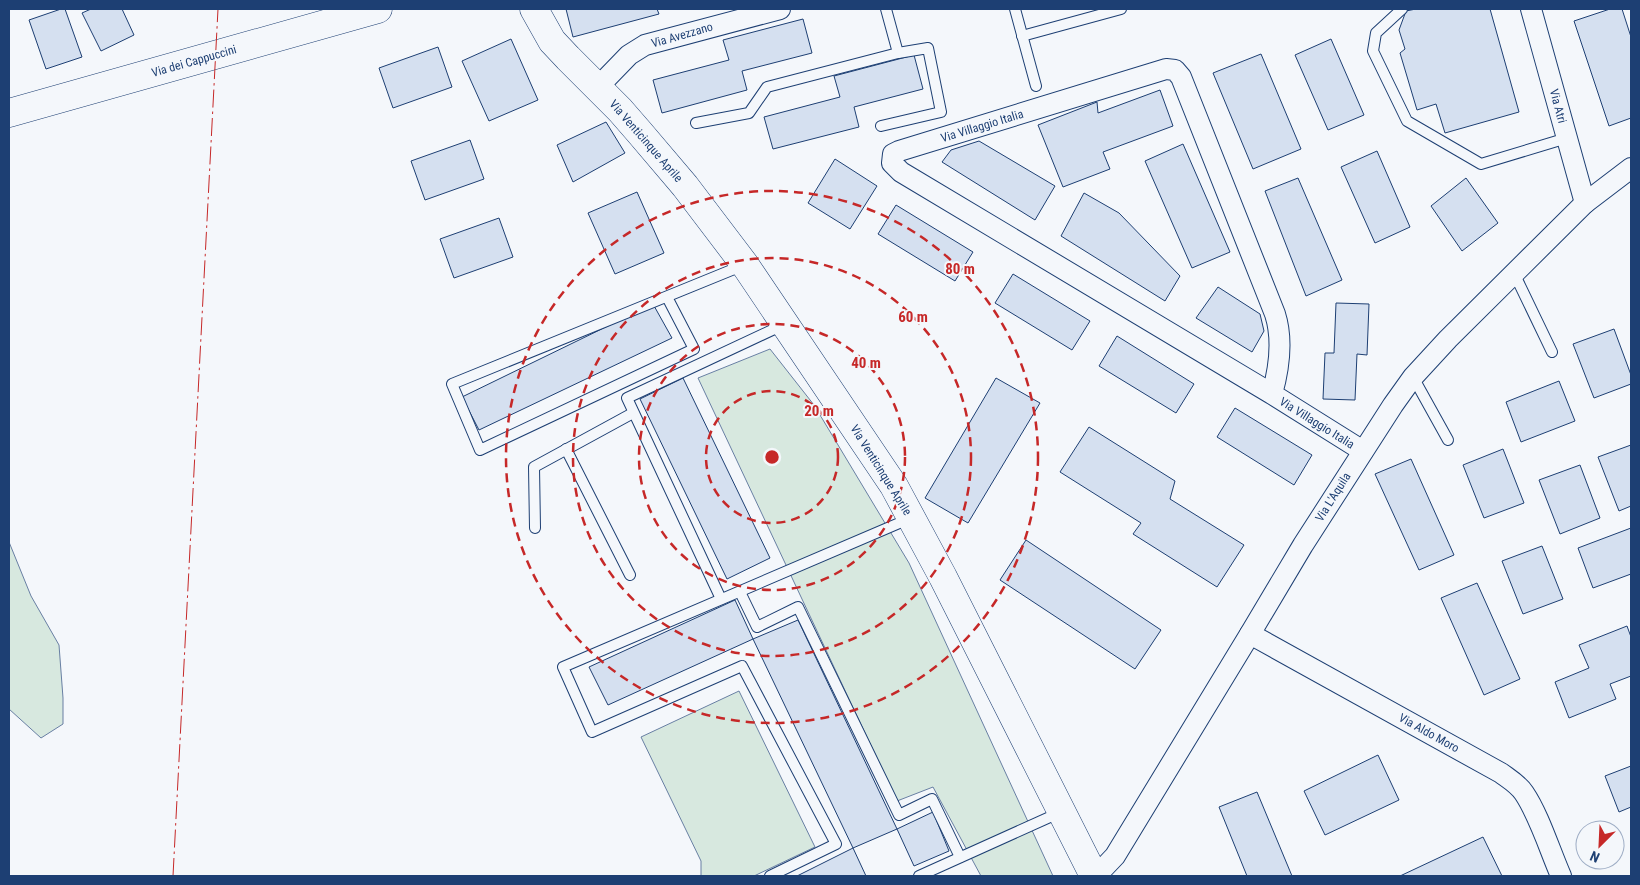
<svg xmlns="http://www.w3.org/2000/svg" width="1640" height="885" font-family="'Roboto Condensed',sans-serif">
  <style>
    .green { fill: #d7e8df; stroke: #687fa3 }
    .building { fill: #d5e0f0; stroke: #1d3f73 }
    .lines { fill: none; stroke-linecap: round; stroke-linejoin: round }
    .lane-casing { stroke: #1d3f73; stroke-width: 12 }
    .street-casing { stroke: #1d3f73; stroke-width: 22 }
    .secondary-casing { stroke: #1d3f73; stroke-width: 29 }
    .lane { stroke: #f4f7fb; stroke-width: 10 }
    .street { stroke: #f4f7fb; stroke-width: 20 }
    .secondary { stroke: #f4f7fb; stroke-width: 28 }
    .power { stroke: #c62828; stroke-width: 1; stroke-dasharray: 18 4 2.5 4; stroke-linecap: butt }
    .ring { fill: none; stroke: #c62828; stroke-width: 2.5; stroke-dasharray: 9 6 }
    .labels { text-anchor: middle; stroke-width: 4; stroke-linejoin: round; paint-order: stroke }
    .street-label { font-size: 12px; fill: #1d3f73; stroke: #f4f7fb }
    .centre { fill: #c62828; stroke: #f4f7fb; stroke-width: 2.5 }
    .ring-label { font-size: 15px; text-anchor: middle; font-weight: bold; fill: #c62828; stroke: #f4f7fb; stroke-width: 4; stroke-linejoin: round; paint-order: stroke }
  </style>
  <rect width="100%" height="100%" fill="#f4f7fb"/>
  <g class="green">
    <path d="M770 349 814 405 909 563 1053 876H981L933 787 897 801 698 378Z"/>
    <path d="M9 542 31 596 59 645 63 698V724L41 738 9 709Z"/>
    <path d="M739 691 815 847 754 876H701V861L641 737Z"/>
  </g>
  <g class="building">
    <path d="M61 9H65L82 57 46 69 29 20Z"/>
    <path d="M91 9H122L134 35 101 51 82 13Z"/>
    <path d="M566 9H657L659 14 573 37Z"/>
    <path d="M1416 9H1490L1519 112 1445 133 1436 104 1417 110 1400 53 1405 49 1399 30 1406 11Z"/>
    <path d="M1610 9H1622L1631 37V118L1609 126 1574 21Z"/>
    <path d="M803 19 812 53 742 71 747 90 662 113 653 80 729 60 723 40Z"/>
    <path d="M511 39 538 100 489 121 462 61Z"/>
    <path d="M1331 39 1364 115 1328 130 1295 55Z"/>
    <path d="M438 47 452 87 393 108 379 68Z"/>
    <path d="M1261 54 1301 149 1253 169 1213 73Z"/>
    <path d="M914 55 923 89 854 107 859 127 773 149 764 117 840 97 834 76Z"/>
    <path d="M1160 90 1173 126 1103 152 1110 169 1063 187 1038 125 1097 102 1098 113Z"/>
    <path d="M606 122 625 153 573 182 557 145Z"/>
    <path d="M470 140 484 179 425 200 411 161Z"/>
    <path d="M979 141 1055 186 1035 220 942 162 951 150Z"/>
    <path d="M1183 144 1230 252 1192 268 1145 161Z"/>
    <path d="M1377 151 1410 227 1375 243 1341 167Z"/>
    <path d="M835 159 877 186 850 229 808 203Z"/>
    <path d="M1298 178 1342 280 1306 296 1265 191Z"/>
    <path d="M1466 178 1498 223 1462 251 1431 206Z"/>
    <path d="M637 192 664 253 615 274 588 213Z"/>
    <path d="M1084 193 1119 213 1180 276 1165 301 1061 236Z"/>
    <path d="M896 205 973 252 955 281 878 234Z"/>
    <path d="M499 218 513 257 454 278 440 239Z"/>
    <path d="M1013 274 1090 321 1072 350 995 303Z"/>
    <path d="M1218 287 1260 314 1264 331 1252 352 1196 318Z"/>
    <path d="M1336 303 1369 304 1367 355 1357 354 1355 400 1323 399 1325 353H1334Z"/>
    <path d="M653 304 672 338 479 430 462 397Z"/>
    <path d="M1614 329 1631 375V384L1594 398 1573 344Z"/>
    <path d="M1117 336 1194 384 1176 413 1099 366Z"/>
    <path d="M683 378 770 558 727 579 640 399Z"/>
    <path d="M996 378 1040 403 968 523 925 498Z"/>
    <path d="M1559 381 1575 421 1521 442 1506 402Z"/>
    <path d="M1235 408 1312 455 1294 485 1217 437Z"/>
    <path d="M1089 427 1175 481 1170 499 1244 545 1217 587 1133 534 1141 523 1060 472Z"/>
    <path d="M1631 445V506L1619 511 1598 457Z"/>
    <path d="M1503 449 1524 503 1484 518 1463 465Z"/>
    <path d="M1411 459 1454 555 1419 570 1375 474Z"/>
    <path d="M1580 465 1600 518 1560 534 1539 480Z"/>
    <path d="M1631 528V574L1593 588 1578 548Z"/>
    <path d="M1026 540 1161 630 1135 669 1000 580Z"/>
    <path d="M1542 546 1563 599 1523 614 1502 561Z"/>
    <path d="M1477 583 1520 679 1484 695 1441 598Z"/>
    <path d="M735 600 753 639 608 705 589 667Z"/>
    <path d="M798 620 897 829 853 848 753 639Z"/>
    <path d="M1627 626 1631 637V676L1610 684 1616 699 1569 718 1555 682 1589 668 1579 645Z"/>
    <path d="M1378 755 1399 800 1325 835 1304 791Z"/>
    <path d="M1631 766V807L1619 812 1605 776Z"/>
    <path d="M1257 792 1292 876H1247L1219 807Z"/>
    <path d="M933 812 949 851 914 866 897 829Z"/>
    <path d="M1483 837 1502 876H1400Z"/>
    <path d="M853 848 866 876H797Z"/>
  </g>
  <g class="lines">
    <defs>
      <g id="lane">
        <path d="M886 9 898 53"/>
        <path d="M1015 9 1036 86"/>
        <path d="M1402 9 1376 33 1373 51 1407 121 1481 164 1567 138"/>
        <path d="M1022 36 1121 9"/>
        <path d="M696 123 749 113 767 87 898 53 928 48 941 112 881 126"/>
        <path d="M1514 273 1552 352"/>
        <path d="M667 297 694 349 480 450 452 384 744 265"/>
        <path d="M1413 377 1448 440"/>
        <path d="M566 449 630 575"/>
        <path d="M535 528 534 467 633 413"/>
        <path d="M740 592 757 627 798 607 899 815 932 799 960 857"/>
        <path d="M721 599 627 398 785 324"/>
        <path d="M770 876 836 844 742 666 592 732 563 667 911 518"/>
        <path d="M919 876 1061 812"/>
      </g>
      <g id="street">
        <path d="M1531 9 1585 203"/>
        <path d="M598 87 629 55 645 45 780 9"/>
        <path d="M1272 394 901 172 892 163 893 154 899 151 1166 69 1175 70 1181 77 1275 314C1283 339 1279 369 1272 394L1363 451"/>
        <path d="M1250 634 1501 773C1509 779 1518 784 1524 793 1539 815 1550 851 1561 876"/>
        <path d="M1096 876 1115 856 1250 634 1303 545 1393 405 1413 377 1448 339 1585 203 1631 168"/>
      </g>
      <g id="secondary">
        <path d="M534 9 552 41 568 58 620 110 640 133 685 186 745 265 894 486 943 577 1094 876"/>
        <path d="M9 113 378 9"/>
      </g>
    </defs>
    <use href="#lane" class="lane-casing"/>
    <use href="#street" class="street-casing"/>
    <use href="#secondary" class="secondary-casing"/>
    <use href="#lane" class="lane"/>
    <use href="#street" class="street"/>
    <use href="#secondary" class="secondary"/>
    <path class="power" d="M173 876 218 9"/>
  </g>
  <g class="ring">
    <circle cx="772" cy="457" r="66"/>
    <circle cx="772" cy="457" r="133"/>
    <circle cx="772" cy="457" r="199"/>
    <circle cx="772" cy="457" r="266"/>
  </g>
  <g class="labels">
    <g class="street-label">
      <text transform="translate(682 35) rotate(-16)" y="4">Via Avezzano</text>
      <text transform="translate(194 61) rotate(-16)" y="4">Via dei Cappuccini</text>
      <text transform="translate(1558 106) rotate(75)" y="4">Via Atri</text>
      <text transform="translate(982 126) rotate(-17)" y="4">Via Villaggio Italia</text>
      <text transform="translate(646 141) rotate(49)" y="4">Via Venticinque Aprile</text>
      <text transform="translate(1317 423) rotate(32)" y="4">Via Villaggio Italia</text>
      <text transform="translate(881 470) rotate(58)" y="4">Via Venticinque Aprile</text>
      <text transform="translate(1333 497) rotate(-58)" y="4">Via L'Aquila</text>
      <text transform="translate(1429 733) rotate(29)" y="4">Via Aldo Moro</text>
    </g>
  </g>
  <circle cx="772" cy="457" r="8" class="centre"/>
  <g class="ring-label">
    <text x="960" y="274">80 m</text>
    <text x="913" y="322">60 m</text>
    <text x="866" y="368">40 m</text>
    <text x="819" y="416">20 m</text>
  </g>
  <rect width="1640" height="885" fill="none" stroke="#1d3f73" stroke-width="20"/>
  <g transform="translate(1600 845) rotate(204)"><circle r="24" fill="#f4f7fb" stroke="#9eadc5"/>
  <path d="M0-4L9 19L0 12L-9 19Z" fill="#c62828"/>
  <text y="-8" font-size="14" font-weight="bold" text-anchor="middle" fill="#1d3f73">N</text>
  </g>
</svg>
